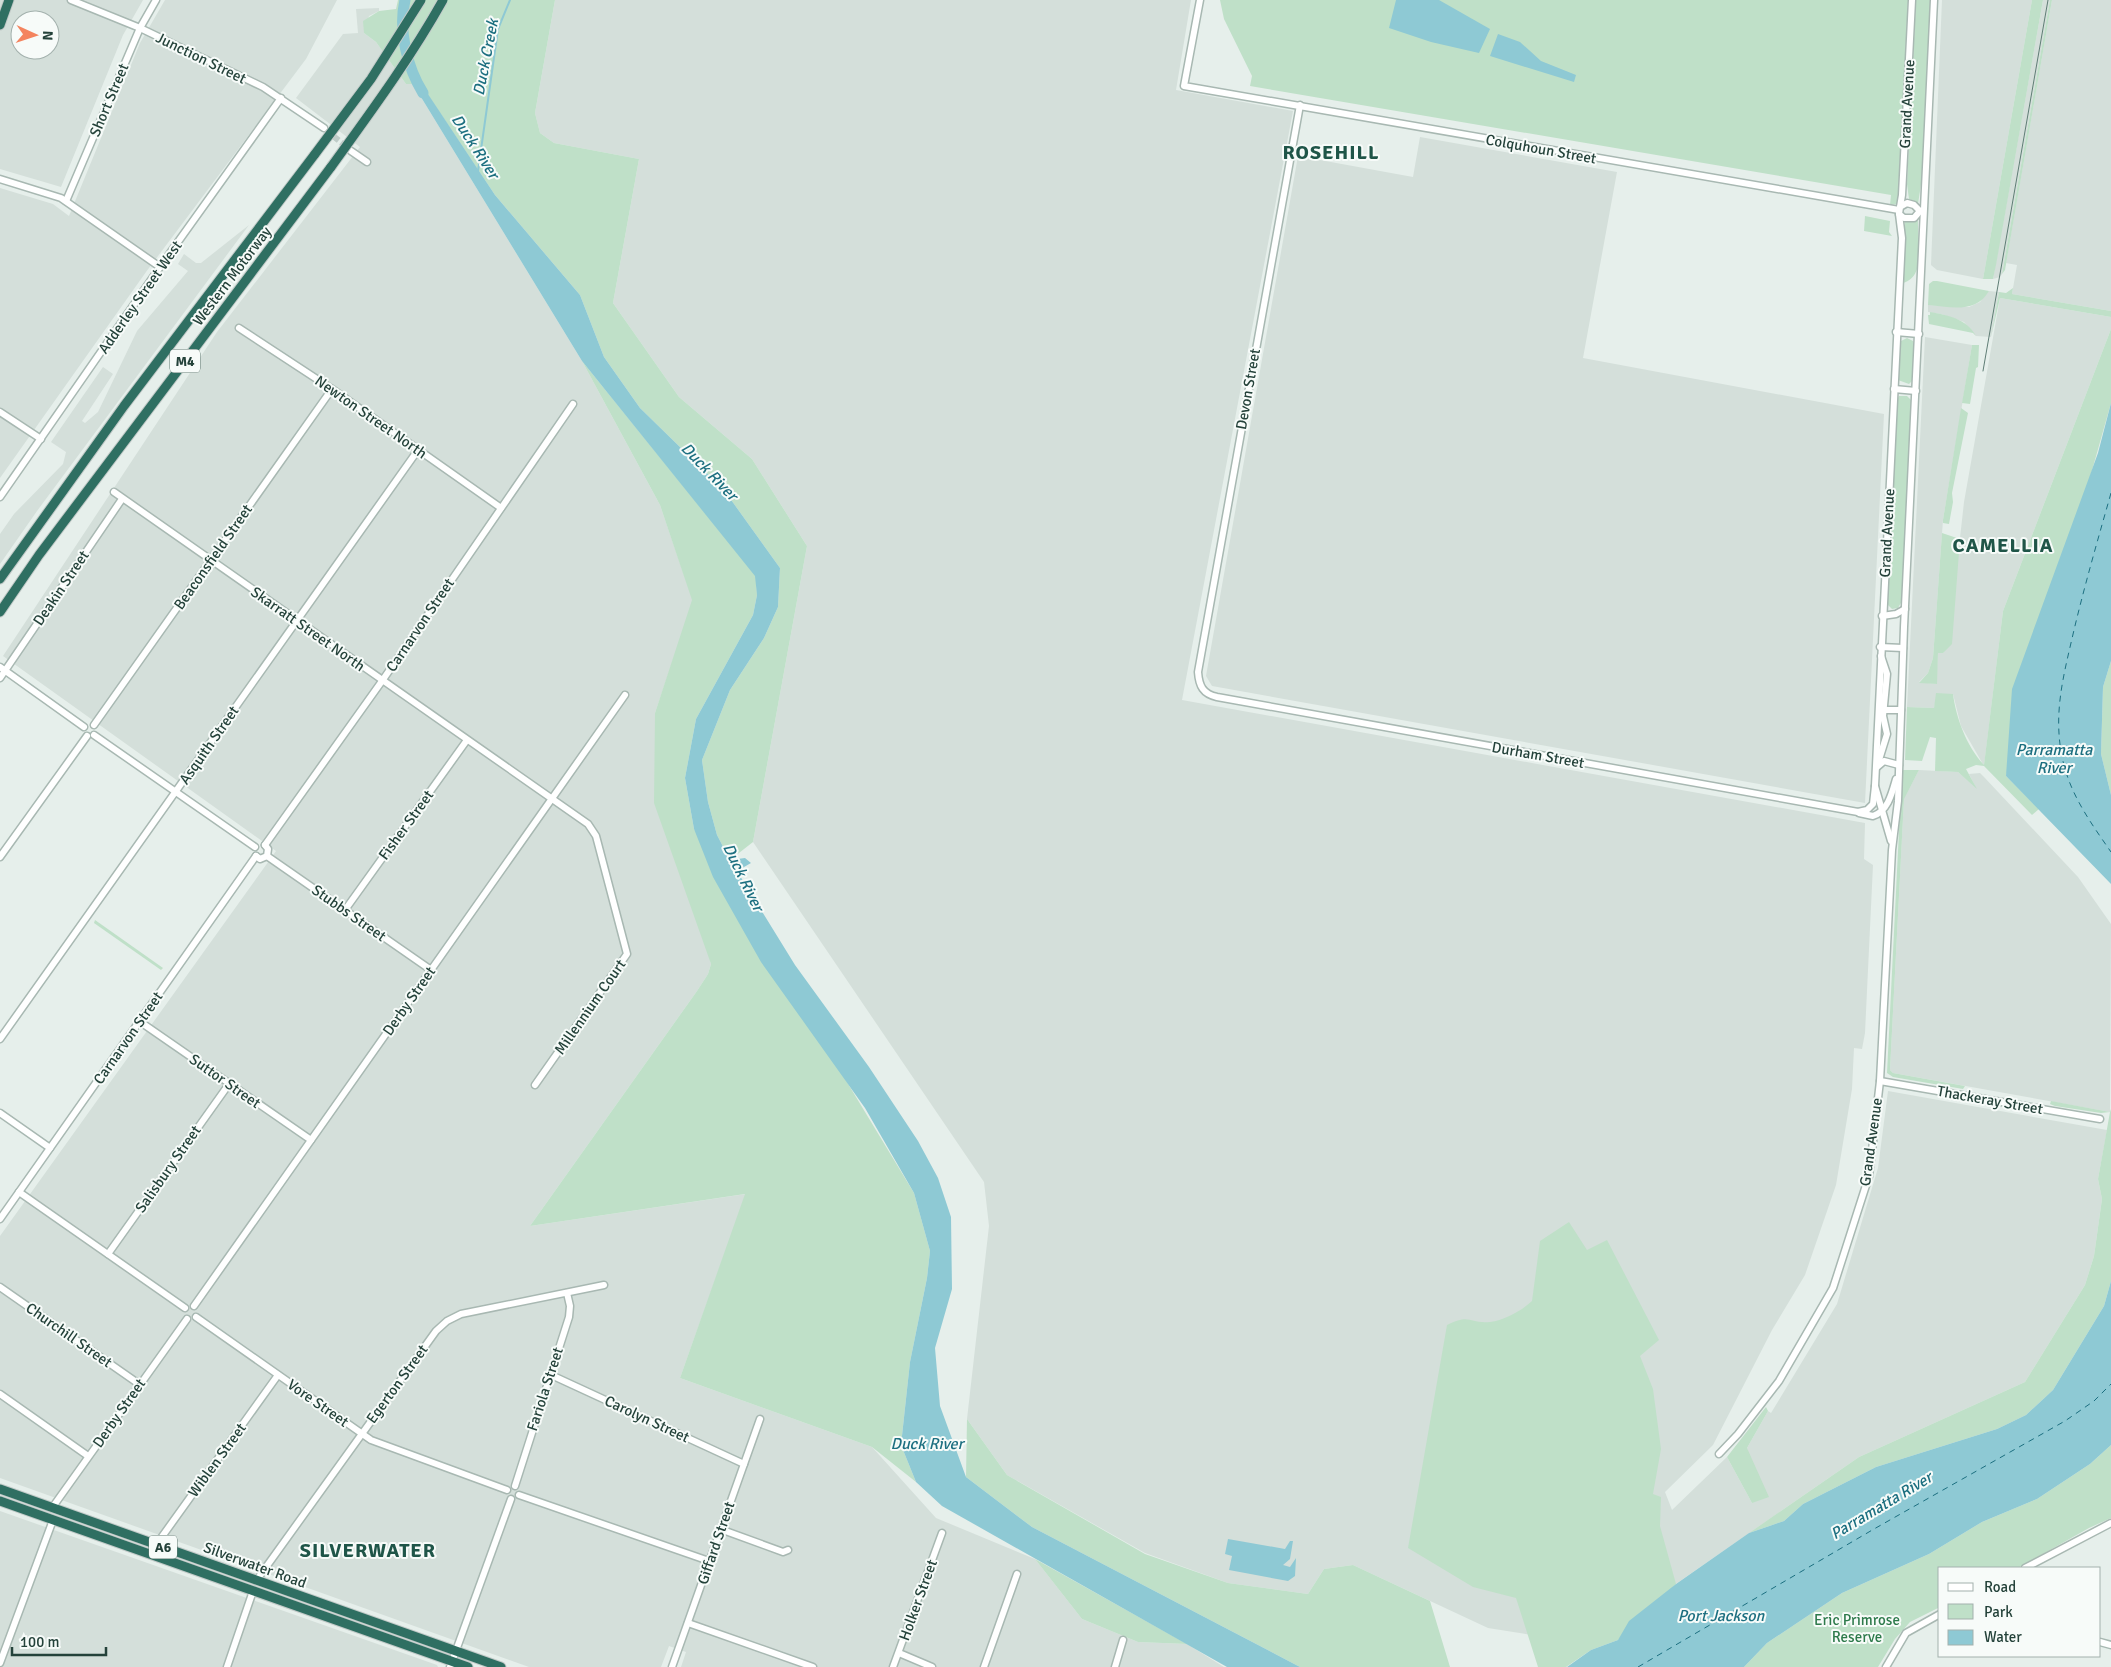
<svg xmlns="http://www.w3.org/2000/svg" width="2111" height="1667" font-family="Signika,sans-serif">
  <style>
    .built { fill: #d4dfda; fill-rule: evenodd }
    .green { fill: #bfe0c8 }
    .water { fill: #8ec9d4 }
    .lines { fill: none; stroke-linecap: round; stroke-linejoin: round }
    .stream { stroke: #8ec9d4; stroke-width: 2 }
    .river { stroke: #8ec9d4; stroke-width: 11 }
    .ferry { stroke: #1c6f80; stroke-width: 1; stroke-dasharray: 6 5; stroke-linecap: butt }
    .minor-tunnel { stroke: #bfccc8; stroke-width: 6; stroke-dasharray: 6 3; stroke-linecap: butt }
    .minor-casing { stroke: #a8b8b2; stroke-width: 9 }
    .highway-casing { stroke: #c2cac8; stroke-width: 11 }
    .minor { stroke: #fff; stroke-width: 6 }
    .highway { stroke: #2f6f62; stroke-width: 9 }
    .tram { stroke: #5f7d75; stroke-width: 1 }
    .highway-bridge-casing { stroke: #c2cac8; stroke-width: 11; stroke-linecap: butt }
    .highway-bridge { stroke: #2f6f62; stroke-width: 9 }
    .labels { text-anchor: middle; stroke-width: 4; stroke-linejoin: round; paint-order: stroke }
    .shield { fill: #f7fbf9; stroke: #637a73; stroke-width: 1 }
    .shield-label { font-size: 14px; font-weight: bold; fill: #24423a }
    .street-label { font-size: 15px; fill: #24423a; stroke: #f7fbf9 }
    .park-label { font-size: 15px; fill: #2d7a4b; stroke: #f7fbf9 }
    .water-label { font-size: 16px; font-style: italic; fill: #1c6f80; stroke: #f7fbf9 }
    .district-label { font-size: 20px; font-weight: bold; letter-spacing: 1px; fill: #1f5548; stroke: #f7fbf9 }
  </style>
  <rect width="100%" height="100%" fill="#e6efeb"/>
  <g class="built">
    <path d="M0 0H143L123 35 61 187 0 169ZM20 20H50V50H20Z"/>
    <path d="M165 0H337L306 59 146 272 0 478V188L53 204 69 216 140 43Z"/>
    <path d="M555 0H1191L1176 90 1293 111 1182 700 1865 823 1864 859 1873 865 1865 1033 1862 1049 1854 1048 1852 1089 1836 1185 1805 1275 1772 1330 1713 1445 1665 1492 1672 1510 1727 1457 1752 1503 1747 1448 1768 1411 1771 1413 1837 1304 1878 1168 1888 1091 2107 1130 2098 1179 2102 1199 2094 1256 2085 1285 2025 1382 1859 1457 1589 1644 1488 1628 1353 1565 1324 1569 1308 1594 1228 1583 1145 1553 1007 1475 967 1419 989 1226 984 1182 753 842 807 546 752 459 679 397 613 303 639 159 554 143 540 133 535 113Z"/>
    <path d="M1942 0H2032L1983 279 1937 270 1931 265Z"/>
    <path d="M2043 0H2050L2002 274 2000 277 1993 279Z"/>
    <path d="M2052 0H2111V311L2012 294 2017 265 2006 263Z"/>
    <path d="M379 8V11L369 16 364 33 376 42 406 84H413L582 361 660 505 693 601 655 713 711 964 708 974 697 991 530 1226 746 1194 680 1378 872 1447 936 1518 1035 1559 1082 1619 1138 1642 1187 1644 1224 1667H681L686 1652 669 1646 661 1667H529L0 1478V1236L276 851 3 656 217 332 360 147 296 98 343 34 358 33 356 9Z"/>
    <path d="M1420 137 1617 172 1583 358 1884 414 1865 803 1212 686 1206 676 1298 156 1413 177Z"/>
    <path d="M249 225 37 511 0 564V534L14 514 63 464 66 452 51 442 103 367 113 374 82 421 85 423 98 412 137 331 188 271 178 264 184 254 196 263H201Z"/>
    <path d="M1989 291 1999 292 1991 337 1976 336 1964 322 1941 314 1928 312V305L1969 307 1980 302Z"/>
    <path d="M2000 298 2111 317V329L2003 611 1984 766 1961 726 1953 694 1936 700 1934 708 1907 707 1925 337 1972 345 1943 520 1933 658 1928 673 1919 682 1936 684 1938 653H1943L1948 646 1964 502Z"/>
    <path d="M1919 770 1958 772 1975 786 1969 774 1980 773 1984 777 2078 877 2111 924 2110 1112 1893 1073 1890 1070 1904 798Z"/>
    <path d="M0 1511 437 1665 438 1667H0Z"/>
  </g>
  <g class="green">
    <path d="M398 0H555L535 113 540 133 554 143 639 159 613 303 679 397 752 459 807 546 753 842 730 860 717 835 708 802 702 760 730 690 764 638 778 607 780 568 724 490 640 408 604 357 580 295 495 195 416 77 413 84H406L376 42 364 33 363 21 379 11 396 9Z"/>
    <path d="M1220 0H1908L1898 200 1897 204 1890 205 1891 195 1250 86 1252 76 1224 19Z"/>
    <path d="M1916 0H1931L1923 171 1918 204 1909 199 1907 184Z"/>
    <path d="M2032 0H2043L1996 265 1993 279H1983Z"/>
    <path d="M2050 0H2052L2005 270 2002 274Z"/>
    <path d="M1865 216 1890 221 1889 232 1892 236 1864 231Z"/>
    <path d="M1918 221C1917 241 1927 276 1903 283L1902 264 1905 222Z"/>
    <path d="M1933 281H1937L1989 291C1976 314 1950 307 1928 305L1929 284Z"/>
    <path d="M2013 288 2012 294 2111 311V317L2000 298 1991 337 1999 292 2006 293Z"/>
    <path d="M1930 312C1948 315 1967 319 1976 336L1973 333 1929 324 1928 315H1930Z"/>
    <path d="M2111 329V403L2006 776 2039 809 2032 815 1984 766 1976 765 1966 769 1977 789 1958 772 1935 771 1936 738 1930 737 1922 761 1905 760 1907 707 1934 708 1936 693 1953 694C1956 718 1967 747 1984 765L2003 611Z"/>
    <path d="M1907 338 1913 341 1914 345 1913 380 1909 384 1898 380 1899 342Z"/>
    <path d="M1972 345H1979L1978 367 1976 368 1970 404 1962 403Z"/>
    <path d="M582 361 756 576 757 595 753 615 696 719 685 778 694 829 914 1193 930 1251 927 1278 910 1362 901 1445 916 1482 872 1447 680 1378 745 1194 530 1226 697 991 708 974 711 964 654 803 655 713 692 600 660 505Z"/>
    <path d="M1899 396H1907L1912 401 1902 601 1898 608 1892 609 1886 603 1896 402Z"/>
    <path d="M1961 408 1968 413 1952 493 1953 502 1949 524 1943 523V520Z"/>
    <path d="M1942 533 1960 539 1952 644 1943 653H1938L1937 684 1919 683 1928 673 1933 658Z"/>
    <path d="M2111 661V795L2101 754 2103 687Z"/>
    <path d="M1902 770H1919L1904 799 1890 1070 1893 1073 1965 1086 1963 1089 1893 1077 1887 1073Z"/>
    <path d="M95 920 163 968 161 970 94 923Z"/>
    <path d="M2051 1101 2110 1112 2111 1109V1281L2104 1306 2053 1390 2026 1415 1997 1429 1876 1467 1803 1504 1784 1521 1749 1533 1859 1457 2025 1382 2085 1285 2094 1256 2102 1199 2098 1179 2110 1112 2101 1113 2055 1106 2050 1104Z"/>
    <path d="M1569 1222 1587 1250 1607 1240 1659 1340 1640 1356 1653 1389 1661 1449 1653 1494 1661 1497 1660 1526 1676 1584 1618 1640 1591 1650 1566 1667H1538L1516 1598 1473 1587 1408 1548 1447 1325C1471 1313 1469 1324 1490 1322 1505 1320 1521 1311 1532 1301L1540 1241Z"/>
    <path d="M1766 1407 1768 1411 1747 1448 1769 1497 1752 1503 1727 1457Z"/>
    <path d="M967 1419 1007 1475 1145 1554 1228 1583 1308 1594 1324 1569 1353 1565 1430 1601 1450 1667H1300L1032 1527 966 1477Z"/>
    <path d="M2111 1445V1518L2089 1528 2018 1568H1940V1607L1910 1622 1895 1639 1878 1667H1744L1767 1643 1842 1593 1929 1554 1982 1522 2037 1499 2090 1464Z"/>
    <path d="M1035 1559 1187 1644 1138 1642 1082 1619Z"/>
  </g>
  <g class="water">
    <path d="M1396 0H1439L1490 29 1479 53 1431 42 1389 28Z"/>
    <path d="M1498 34 1520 42 1541 61 1576 75 1574 82 1490 56Z"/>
    <path d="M416 76 495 195 580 295 604 357 640 408 724 490 780 568 778 607 764 638 730 690 702 760 708 802 717 835 730 860 745 858 751 863 737 871 795 965 869 1067 918 1141 938 1178 951 1217 952 1289 935 1348 940 1406 966 1477 1032 1527 1300 1667H1227L942 1506 916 1482 901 1445 910 1362 927 1278 930 1251 914 1193 865 1108 761 962 713 877 694 829 685 778 696 719 753 615 757 595 755 576 582 361 413 84Z"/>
    <path d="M2111 403V661L2103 687 2101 754 2111 795V884L2006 776 2012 689 2098 453Z"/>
    <path d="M2111 1281V1445L2090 1464 2037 1499 1982 1522 1929 1554 1842 1593 1767 1643 1744 1667H1567L1591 1650 1618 1640 1629 1621 1676 1584 1749 1533 1784 1521 1803 1504 1876 1467 1997 1429 2026 1415 2053 1390 2104 1306Z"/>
    <path d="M1228 1539 1285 1549 1290 1541H1293L1290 1559 1283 1565 1290 1567 1296 1558 1295 1576 1288 1581 1229 1570 1232 1556 1225 1554Z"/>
  </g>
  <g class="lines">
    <path class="stream" d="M478 171 498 29 510 0"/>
    <path class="river" d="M405 0C398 30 407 67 423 93"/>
    <g class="ferry">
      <path d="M2111 493C2098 539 2085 584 2074 630 2063 678 2051 719 2065 769 2074 800 2093 826 2111 852"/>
      <path d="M1638 1667 1874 1529 2065 1421 2094 1401 2111 1384"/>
    </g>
    <path class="minor-tunnel" d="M327 131 348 148"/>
    <defs>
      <g id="minor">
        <path d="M71 0 140 28 263 87 324 128"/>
        <path d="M1200 0 1184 86 1899 210"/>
        <path d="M1300 105 1198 672C1199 686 1203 694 1217 697L1858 812 1867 810 1873 804 1875 786"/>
        <path d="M351 151 367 162"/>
        <path d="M0 179 61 198 160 267"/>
        <path d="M66 201 140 28 156 0"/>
        <path d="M1907 203 1914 205 1920 211 1914 218H1904L1899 214 1900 207Z"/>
        <path d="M1900 207 1902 195 1912 0"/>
        <path d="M239 328 332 389 501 508"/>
        <path d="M1896 332 1919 334"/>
        <path d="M1894 389 1916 391"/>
        <path d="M0 412 41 439"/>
        <path d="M114 492 588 824 596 836 627 954 535 1085"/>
        <path d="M0 497 160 267 281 98"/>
        <path d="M1882 616 1896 614 1905 609"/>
        <path d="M1880 647 1903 648"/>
        <path d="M0 667 84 727"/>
        <path d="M0 678 122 499"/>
        <path d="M1882 710H1901"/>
        <path d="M94 725 332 389"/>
        <path d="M94 735 255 847"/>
        <path d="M1878 763 1887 734 1883 716 1887 674 1881 656"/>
        <path d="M1877 767 1884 761 1899 765"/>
        <path d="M1859 813 1873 816C1888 811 1892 793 1896 779"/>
        <path d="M1891 841 1875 786 1902 238 1899 214"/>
        <path d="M265 845 382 681 573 404"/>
        <path d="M256 856 260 859 267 856 268 849 265 845"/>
        <path d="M267 856 431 970"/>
        <path d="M0 857 87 736"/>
        <path d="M345 910 467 740"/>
        <path d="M139 1021 311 1140"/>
        <path d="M0 1039 418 450"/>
        <path d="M1880 1081 2100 1119"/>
        <path d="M0 1113 50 1148"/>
        <path d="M19 1192 185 1308"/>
        <path d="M0 1219 256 856"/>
        <path d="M108 1254 229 1084"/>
        <path d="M0 1287 139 1384"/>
        <path d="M194 1306 625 695"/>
        <path d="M196 1317 371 1440 507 1490"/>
        <path d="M549 1374 744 1464"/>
        <path d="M0 1394 88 1456"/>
        <path d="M1719 1454 1738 1434 1779 1381 1833 1288 1869 1176 1880 1081 1892 850 1898 801 1904 627 1934 0"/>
        <path d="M515 1486 569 1317 570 1306 567 1293"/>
        <path d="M519 1495 709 1561"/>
        <path d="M52 1508 187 1319"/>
        <path d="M720 1529 783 1552 788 1550"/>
        <path d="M156 1545 278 1375"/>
        <path d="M2025 1568 2111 1523"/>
        <path d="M256 1581 436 1331 447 1321 461 1314 604 1285"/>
        <path d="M688 1623 813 1667"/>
        <path d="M2100 1642 2111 1645"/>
        <path d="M899 1653 932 1667"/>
        <path d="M0 1663 53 1520"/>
        <path d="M227 1667 253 1591"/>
        <path d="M450 1667 511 1499"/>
        <path d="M672 1667 760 1419"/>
        <path d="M893 1667 942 1533"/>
        <path d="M984 1667 1017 1574"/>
        <path d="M1115 1667 1123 1640"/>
        <path d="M1886 1667 1906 1633 1940 1614"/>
      </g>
      <g id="highway">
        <path d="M0 25 9 0"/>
        <path d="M0 579 124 406 315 154"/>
        <path d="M0 612 39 555 331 167"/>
        <path d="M0 1489 501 1667"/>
        <path d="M0 1501 468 1667"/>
      </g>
    </defs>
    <use href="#minor" class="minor-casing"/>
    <use href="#highway" class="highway-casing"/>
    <use href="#minor" class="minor"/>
    <use href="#highway" class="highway"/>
    <path class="tram" d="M1983 371 2048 0"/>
    <defs>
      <g id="highway-bridge">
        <path d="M315 154 371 79 421 0"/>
        <path d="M331 167C370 113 410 59 443 0"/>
      </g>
    </defs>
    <use href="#highway-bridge" class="highway-bridge-casing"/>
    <use href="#highway-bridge" class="highway-bridge"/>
  </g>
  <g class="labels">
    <g class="shield">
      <rect x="170" y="349.5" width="30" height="23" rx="4"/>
      <rect x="149" y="1535.5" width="28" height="23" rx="4"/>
    </g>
    <g class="shield-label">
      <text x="185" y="366">M4</text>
      <text x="163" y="1552">A6</text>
    </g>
    <g class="street-label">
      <text transform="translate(201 58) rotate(26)" y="5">Junction Street</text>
      <text transform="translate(109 100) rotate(-67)" y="5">Short Street</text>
      <text transform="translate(1907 104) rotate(-87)" y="5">Grand Avenue</text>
      <text transform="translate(1541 149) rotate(10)" y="5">Colquhoun Street</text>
      <text transform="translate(232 276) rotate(-53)" y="5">Western Motorway</text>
      <text transform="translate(140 297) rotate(-55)" y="5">Adderley Street West</text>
      <text transform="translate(1248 389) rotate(-80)" y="5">Devon Street</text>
      <text transform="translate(371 417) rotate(35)" y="5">Newton Street North</text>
      <text transform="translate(1887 533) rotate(-87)" y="5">Grand Avenue</text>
      <text transform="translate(213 557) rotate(-55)" y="5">Beaconsfield Street</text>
      <text transform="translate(61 588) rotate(-56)" y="5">Deakin Street</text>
      <text transform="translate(420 625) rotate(-56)" y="5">Carnarvon Street</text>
      <text transform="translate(308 629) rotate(35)" y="5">Skarratt Street North</text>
      <text transform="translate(209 745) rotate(-55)" y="5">Asquith Street</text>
      <text transform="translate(1538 755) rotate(10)" y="5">Durham Street</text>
      <text transform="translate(406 825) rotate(-54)" y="5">Fisher Street</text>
      <text transform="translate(349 913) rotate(35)" y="5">Stubbs Street</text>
      <text transform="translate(409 1001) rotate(-55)" y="5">Derby Street</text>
      <text transform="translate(590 1007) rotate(-55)" y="5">Millennium Court</text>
      <text transform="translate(128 1038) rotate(-55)" y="5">Carnarvon Street</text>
      <text transform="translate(225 1081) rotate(35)" y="5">Suttor Street</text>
      <text transform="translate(1990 1100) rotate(10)" y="5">Thackeray Street</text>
      <text transform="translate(1871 1142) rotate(-82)" y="5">Grand Avenue</text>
      <text transform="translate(168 1169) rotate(-55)" y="5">Salisbury Street</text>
      <text transform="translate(69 1335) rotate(35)" y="5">Churchill Street</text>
      <text transform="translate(397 1384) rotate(-54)" y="5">Egerton Street</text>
      <text transform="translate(545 1389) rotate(-72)" y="5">Fariola Street</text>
      <text transform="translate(318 1403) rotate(35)" y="5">Vore Street</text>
      <text transform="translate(119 1413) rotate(-55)" y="5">Derby Street</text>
      <text transform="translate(647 1419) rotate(25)" y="5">Carolyn Street</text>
      <text transform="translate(217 1460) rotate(-54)" y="5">Wiblen Street</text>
      <text transform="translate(716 1543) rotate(-71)" y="5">Giffard Street</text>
      <text transform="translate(255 1565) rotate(20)" y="5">Silverwater Road</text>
      <text transform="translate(918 1600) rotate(-70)" y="5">Holker Street</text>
    </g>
    <g class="park-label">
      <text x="1857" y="1625">Eric Primrose<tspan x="1857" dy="17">Reserve</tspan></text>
    </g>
    <g class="water-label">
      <text transform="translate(485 57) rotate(-79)" y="6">Duck Creek</text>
      <text transform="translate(476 146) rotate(57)" y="6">Duck River</text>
      <text transform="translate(710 471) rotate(46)" y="6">Duck River</text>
      <text x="2054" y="755">Parramatta<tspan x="2054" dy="18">River</tspan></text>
      <text transform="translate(744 877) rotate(64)" y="6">Duck River</text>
      <text x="927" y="1449">Duck River</text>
      <text transform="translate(1881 1505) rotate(-31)" y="6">Parramatta River</text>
      <text x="1721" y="1621">Port Jackson</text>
    </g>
    <g class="district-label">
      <text x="1331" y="159">ROSEHILL</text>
      <text x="2003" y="552">CAMELLIA</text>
      <text x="368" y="1557">SILVERWATER</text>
    </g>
  </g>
  <rect x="1938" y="1567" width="162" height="90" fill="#f7fbf9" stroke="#a3b1ad"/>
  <rect x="1948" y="1583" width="25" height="8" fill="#ffffff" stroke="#a3b1ad"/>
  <text x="1984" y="1592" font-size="15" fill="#24423a">Road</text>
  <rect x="1948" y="1604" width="25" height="15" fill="#bfe0c8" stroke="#a3b1ad"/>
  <text x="1984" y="1617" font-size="15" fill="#24423a">Park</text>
  <rect x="1948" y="1630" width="25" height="15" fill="#8ec9d4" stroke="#a3b1ad"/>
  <text x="1984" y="1642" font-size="15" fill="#24423a">Water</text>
  <g transform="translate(35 35) rotate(93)"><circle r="24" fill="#f7fbf9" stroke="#a3b1ad"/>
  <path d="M0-4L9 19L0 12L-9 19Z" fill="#f4845f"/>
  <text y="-8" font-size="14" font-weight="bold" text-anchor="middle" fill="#24423a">N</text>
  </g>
  <path d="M12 1647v8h94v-8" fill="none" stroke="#24423a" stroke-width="2.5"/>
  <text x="20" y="1647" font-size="15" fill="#24423a" stroke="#f7fbf9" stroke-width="4" paint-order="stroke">100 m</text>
</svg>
